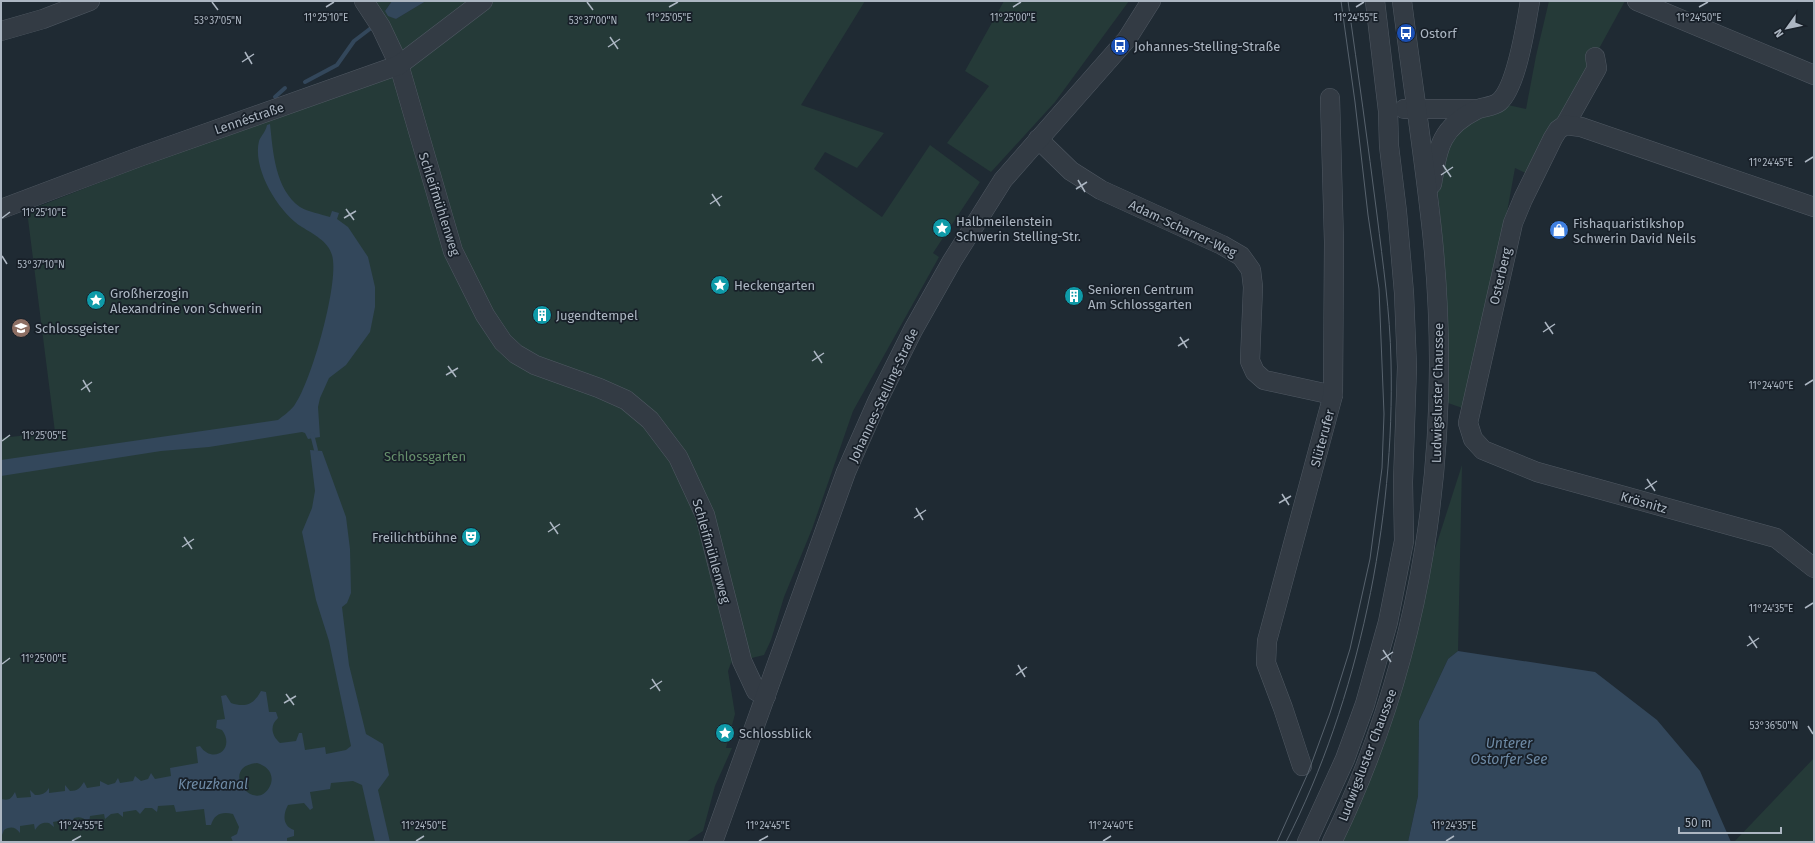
<svg xmlns="http://www.w3.org/2000/svg" width="1815" height="843" font-family="'Fira Sans',sans-serif">
  <style>
    .green { fill: #253a38 }
    .water { fill: #33475b; fill-rule: evenodd }
    .lines { fill: none; stroke-linecap: round; stroke-linejoin: round }
    .stream { stroke: #33475b; stroke-width: 4 }
    .minor-casing { stroke: #505963; stroke-width: 20 }
    .minor { stroke: #333b44; stroke-width: 19 }
    .tram { stroke: #57626d; stroke-width: 1 }
    .ticks { fill: none; stroke: #acb6c2; stroke-width: 1.5 }
    .labels { text-anchor: middle; stroke-width: 3.5; stroke-linejoin: round; paint-order: stroke }
    .poi-label { font-size: 13px; fill: #acb6c2; stroke: #182029; text-anchor: start }
    .street-label { font-size: 13px; fill: #acb6c2; stroke: #182029 }
    .park-label { font-size: 13px; fill: #66906c; stroke: #182029 }
    .water-label { font-size: 14px; font-style: italic; fill: #6e8aa5; stroke: #182029 }
    .ticks-label { font-size: 10px; text-anchor: middle; fill: #acb6c2; stroke: #182029; stroke-width: 3.5; stroke-linejoin: round; paint-order: stroke }
  </style>
  <rect width="100%" height="100%" fill="#1f2a33"/>
  <g class="green">
    <path d="M370 1H392L385 11 396 19 426 1H865L801 105 884 133 857 168 825 152 814 169 882 217 930 145 980 182 933 253 939 257 853 411 812 529 784 597 771 640 764 655 731 663 728 671 735 714 726 748H732L715 786 703 831 686 842H1V438L55 432 27 211 398 65Z"/>
    <path d="M1004 1H1129L1055 102 991 172 947 143 989 86 965 71Z"/>
    <path d="M1549 1H1625L1530 175 1515 168 1471 411 1448 403 1442 237 1435 160 1440 143 1499 103 1526 109 1536 56Z"/>
    <path d="M1462 465 1458 651 1448 659 1419 721 1418 796 1408 842H1332L1410 627Z"/>
    <path d="M1814 758V842H1734Z"/>
  </g>
  <g class="water">
    <path d="M392 1H426L396 19 388 16 385 11Z"/>
    <path d="M270 124C273 152 275 189 300 207 308 212 321 214 330 217L332 211 339 213 337 219 348 227 368 257 375 287V307L370 332 346 365 329 378 320 398 318 407 320 437 308 439 305 433 302 432 209 447 161 451 1 476V460L278 420C283 416 290 411 294 406 311 384 340 281 332 255 328 241 313 234 302 227 279 213 252 169 259 141 261 136 266 131 267 125Z"/>
    <path d="M310 450 322 451 346 517 350 549 351 593 347 603 342 607 349 665 366 734 383 744 389 775 378 790 390 842H375L362 785 353 781 331 783 330 789 310 792 313 808 310 810 304 803 288 805C283 814 282 826 294 830V836L287 838V842H233L231 837 237 834 239 827 233 814C222 811 214 814 211 825H206L204 809 176 812 174 805 158 806 157 812 152 808H145L140 814 136 810 123 812V817L118 813 111 814 105 819 104 814 90 816 89 823C84 818 81 816 74 818L71 825 69 819 53 822 54 827 49 823C42 822 39 824 35 830L34 824 20 826V833C15 827 11 826 4 830L2 835 1 799C9 801 11 799 15 792L17 798 31 797 30 790 35 795C42 795 45 794 49 788V793L65 791V785L70 791C78 791 80 788 84 782L87 788 100 786V781L108 785 115 783 118 778 120 783 133 781 135 776 141 781 148 779 151 773 155 779 171 776 170 768 198 763 196 747 200 746C213 765 236 749 222 730L216 728 217 720 225 719 221 696 226 695 231 703C246 708 254 704 261 691L266 692 269 712H276L278 718C269 726 272 736 280 743L296 741 299 733H302L305 750 325 747 326 754 346 750 351 746 329 641 316 600 302 532 312 508 315 491ZM257 763C268 766 275 775 270 786 255 816 217 767 257 763Z"/>
    <path d="M1458 651 1595 672 1657 720 1700 771 1731 842H1408L1418 796 1419 721 1448 659Z"/>
  </g>
  <g class="lines">
    <g class="stream">
      <path d="M305 82 337 65 354 41 375 25"/>
      <path d="M275 97 285 88"/>
      <path d="M312 434 316 450"/>
    </g>
    <defs>
      <g id="minor">
        <path d="M364 1 381 27 399 65 453 251 485 315 503 342 516 354 535 365 599 388 626 400 650 420 678 457 705 515 742 661 756 691 766 696"/>
        <path d="M1637 1 1814 75"/>
        <path d="M1 31 43 19 90 1"/>
        <path d="M1404 109H1475"/>
        <path d="M1565 125 1597 68 1595 57"/>
        <path d="M1038 139 1071 171 1101 190 1222 245 1241 256 1251 270 1253 287 1250 361 1255 372 1264 380 1333 395"/>
        <path d="M1432 184C1438 148 1440 128 1476 110 1482 107 1493 107 1499 102 1517 87 1526 24 1530 1"/>
        <path d="M1814 207 1581 127 1565 125 1558 130 1553 138 1523 199 1513 223 1468 423 1473 439 1483 450 1537 472 1776 538 1814 568"/>
        <path d="M1 209 139 157 399 65 483 1"/>
        <path d="M1302 766 1283 708 1266 663 1267 641 1333 395 1334 242 1330 98"/>
        <path d="M713 842 846 472 877 402 913 330 952 261 1003 180 1127 39 1151 1"/>
        <path d="M1307 842 1345 759 1365 704 1388 622 1404 541 1403 482 1407 367 1404 293 1397 212 1389 146 1388 111 1375 1"/>
        <path d="M1332 842C1424 654 1453 448 1433 241 1425 161 1412 81 1402 1"/>
      </g>
    </defs>
    <use href="#minor" class="minor-casing"/>
    <use href="#minor" class="minor"/>
    <g class="tram">
      <path d="M1277 842 1308 773 1330 713 1350 649 1370 559 1382 468 1384 414 1379 289 1368 215 1355 102 1341 1"/>
      <path d="M1286 842C1359 699 1395 521 1391 361 1390 312 1383 264 1377 215 1368 144 1358 72 1348 1"/>
    </g>
  </g>
  <path class="ticks" d="M212 2 218 10M587 2 593 10M326 7 334 2M669 7 678 2M1013 7 1021 2M1356 7 1364 2M1699 7 1708 2M610 37 618 49M608 47 620 39M245 52 252 64M242 62 254 54M1805 162 1813 157M1443 165 1451 177M1441 175 1453 167M1078 180 1085 192M1076 189 1087 182M712 194 720 206M710 204 722 196M346 209 354 220M2 218 10 212M344 218 356 211M2 256 7 264M1545 322 1553 334M1543 332 1555 324M1180 337 1187 348M1178 346 1189 339M814 351 822 363M812 361 824 353M448 366 456 377M446 375 458 368M83 380 90 392M1805 385 1813 380M81 390 92 382M2 441 10 435M1647 479 1655 491M1645 489 1657 481M1282 494 1289 505M1279 503 1291 496M916 508 923 520M914 518 926 510M550 522 558 534M548 532 560 524M184 537 192 549M182 547 194 539M1805 608 1813 603M1749 636 1757 648M1747 646 1759 638M1383 650 1391 662M1381 660 1393 652M2 664 10 658M1018 665 1025 677M1016 675 1027 667M652 679 660 691M650 689 662 681M286 694 294 705M284 703 296 696M1808 726 1813 734M72 841 81 836M416 841 424 836M759 841 768 836M1103 841 1111 836M1446 841 1454 836"/>
  <defs>
    <symbol id="bus-disc" viewBox="-11 -11 22 22"><circle r="9.5" fill="#1a4fb4" stroke="#182029"/><path d="M-5-6H5V4H4V6H2V4H-2V6H-4V4H-5ZM-3.5-4V0h7V-4ZM-3.5 1.2v1.5H-2V1.2ZM2 1.2v1.5H3.5V1.2Z" fill="#fff"/></symbol>
    <symbol id="sight-disc" viewBox="-11 -11 22 22"><circle r="9.5" fill="#0f9aa8" stroke="#182029"/><path d="M0-6L1.8-2.2L6-1.7L2.9 1.2L3.7 5.4L0 3.3L-3.7 5.4L-2.9 1.2L-6-1.7L-1.8-2.2Z" fill="#fff"/></symbol>
    <symbol id="shop-disc" viewBox="-11 -11 22 22"><circle r="9.5" fill="#3f7fe0" stroke="#182029"/><path d="M-5-2.5h2.3a2.7 3.5 0 0 1 5.4 0H5L5.5 6h-11ZM-1.5-2.5h3a1.5 2.3 0 0 0-3 0Z" fill="#fff"/></symbol>
    <symbol id="building-disc" viewBox="-11 -11 22 22"><circle r="9.5" fill="#0f9aa8" stroke="#182029"/><path d="M-4-6H4V6H1V3H-1V6H-4ZM-2.5-4.3h1.7v1.8h-1.7ZM.8-4.3h1.7v1.8H.8ZM-2.5-1h1.7V.8h-1.7ZM.8-1h1.7V.8H.8Z" fill="#fff"/></symbol>
    <symbol id="school-disc" viewBox="-11 -11 22 22"><circle r="9.5" fill="#8d6e63" stroke="#182029"/><path d="M0-5L7-2L0 1L-7-2ZM-4 1L0 2.5L4 1V4Q0 6-4 4Z" fill="#fff"/></symbol>
    <symbol id="theatre-disc" viewBox="-11 -11 22 22"><circle r="9.5" fill="#0f9aa8" stroke="#182029"/><path d="M-5-5.5Q0-4 5-5.5V0Q5 5 0 6Q-5 5-5 0ZM-3.3-2.5H-1v1.5H-3.3ZM1-2.5H3.3v1.5H1ZM-2.8 1Q0 5.5 2.8 1Z" fill="#fff"/></symbol>
  </defs>
  <g fill-rule="evenodd">
    <use href="#bus-disc" x="1395" y="22" width="22" height="22"/>
    <use href="#bus-disc" x="1109" y="35" width="22" height="22"/>
    <use href="#sight-disc" x="931" y="217" width="22" height="22"/>
    <use href="#shop-disc" x="1548" y="219" width="22" height="22"/>
    <use href="#sight-disc" x="709" y="274" width="22" height="22"/>
    <use href="#building-disc" x="1063" y="285" width="22" height="22"/>
    <use href="#sight-disc" x="85" y="289" width="22" height="22"/>
    <use href="#building-disc" x="531" y="304" width="22" height="22"/>
    <use href="#school-disc" x="10" y="317" width="22" height="22"/>
    <use href="#theatre-disc" x="460" y="526" width="22" height="22"/>
    <use href="#sight-disc" x="714" y="722" width="22" height="22"/>
  </g>
  <g class="labels">
    <g class="poi-label">
      <text x="1420" y="38">Ostorf</text>
      <text x="1134" y="51">Johannes-Stelling-Straße</text>
      <text x="956" y="226">Halbmeilenstein<tspan x="956" dy="15">Schwerin Stelling-Str.</tspan></text>
      <text x="1573" y="228">Fishaquaristikshop<tspan x="1573" dy="15">Schwerin David Neils</tspan></text>
      <text x="734" y="290">Heckengarten</text>
      <text x="1088" y="294">Senioren Centrum<tspan x="1088" dy="15">Am Schlossgarten</tspan></text>
      <text x="110" y="298">Großherzogin<tspan x="110" dy="15">Alexandrine von Schwerin</tspan></text>
      <text x="556" y="320">Jugendtempel</text>
      <text x="35" y="333">Schlossgeister</text>
      <text x="457" y="542" text-anchor="end">Freilichtbühne</text>
      <text x="739" y="738">Schlossblick</text>
    </g>
    <g class="street-label">
      <text transform="translate(249 118) rotate(-19)" y="5">Lennéstraße</text>
      <text transform="translate(440 204) rotate(72)" y="5">Schleifmühlenweg</text>
      <text transform="translate(1183 228) rotate(25)" y="5">Adam-Scharrer-Weg</text>
      <text transform="translate(1500 276) rotate(-77)" y="5">Osterberg</text>
      <text transform="translate(1437 393) rotate(-89)" y="5">Ludwigsluster Chaussee</text>
      <text transform="translate(883 395) rotate(-65)" y="5">Johannes-Stelling-Straße</text>
      <text transform="translate(1322 438) rotate(-75)" y="5">Slüterufer</text>
      <text transform="translate(1644 502) rotate(16)" y="5">Krösnitz</text>
      <text transform="translate(712 551) rotate(74)" y="5">Schleifmühlenweg</text>
      <text transform="translate(1367 755) rotate(-69)" y="5">Ludwigsluster Chaussee</text>
    </g>
    <g class="park-label">
      <text x="425" y="461">Schlossgarten</text>
    </g>
    <g class="water-label">
      <text x="1509" y="748">Unterer<tspan x="1509" dy="16">Ostorfer See</tspan></text>
      <text x="213" y="789">Kreuzkanal</text>
    </g>
  </g>
  <g class="ticks-label">
    <text x="1699" y="21">11°24'50"E</text>
    <text x="326" y="21">11°25'10"E</text>
    <text x="669" y="21">11°25'05"E</text>
    <text x="1013" y="21">11°25'00"E</text>
    <text x="1356" y="21">11°24'55"E</text>
    <text x="218" y="24">53°37'05"N</text>
    <text x="593" y="24">53°37'00"N</text>
    <text x="1771" y="166">11°24'45"E</text>
    <text x="44" y="216">11°25'10"E</text>
    <text x="41" y="268">53°37'10"N</text>
    <text x="1771" y="389">11°24'40"E</text>
    <text x="44" y="439">11°25'05"E</text>
    <text x="1771" y="612">11°24'35"E</text>
    <text x="44" y="662">11°25'00"E</text>
    <text x="1774" y="729">53°36'50"N</text>
    <text x="81" y="829">11°24'55"E</text>
    <text x="424" y="829">11°24'50"E</text>
    <text x="768" y="829">11°24'45"E</text>
    <text x="1111" y="829">11°24'40"E</text>
    <text x="1454" y="829">11°24'35"E</text>
  </g>
  <rect width="1815" height="843" fill="none" stroke="#acb6c2" stroke-width="4"/>
  <g transform="translate(1787 28) rotate(237)" stroke="#182029" stroke-width="3" paint-order="stroke">
  <path d="M0-3L7 15L0 10L-7 15Z" fill="#acb6c2"/>
  <text y="-6" font-size="11" font-weight="bold" text-anchor="middle" fill="#acb6c2">N</text>
  </g>
  <path d="M1679 827v6h102v-6" fill="none" stroke="#acb6c2" stroke-width="2"/>
  <text x="1685" y="827" font-size="12" fill="#acb6c2" stroke="#182029" stroke-width="3" paint-order="stroke">50 m</text>
</svg>
